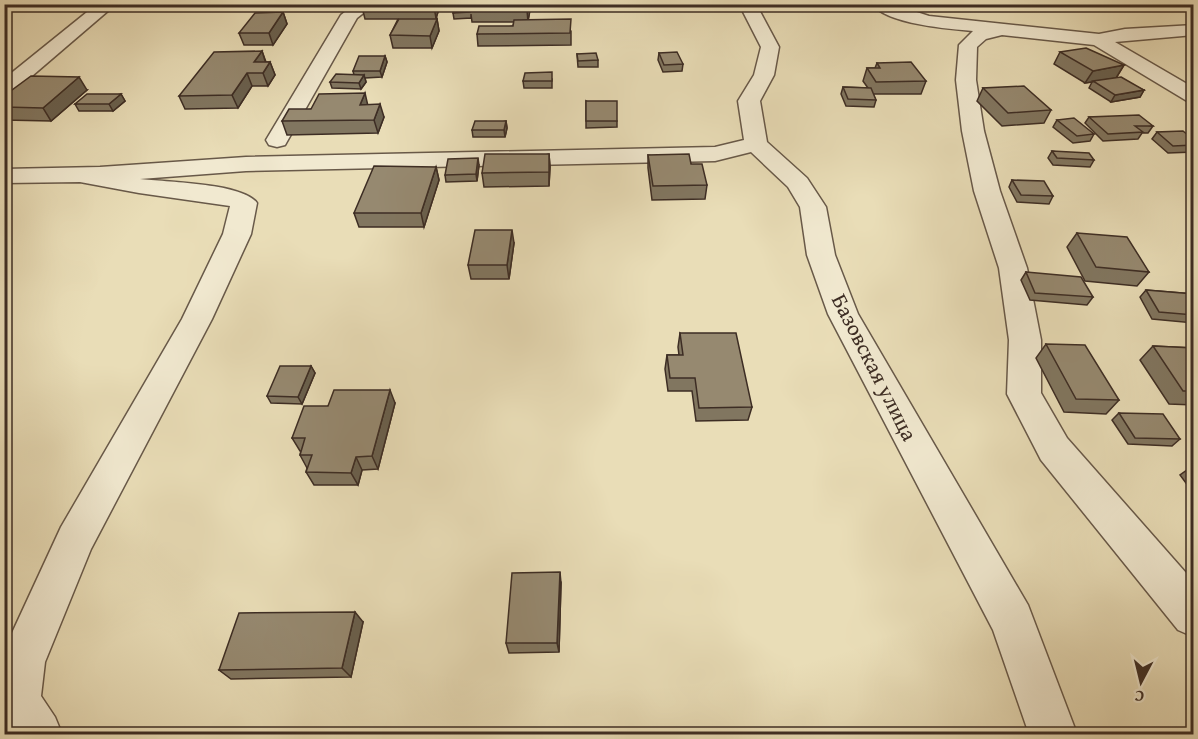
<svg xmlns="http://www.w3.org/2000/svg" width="1198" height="739" font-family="'Gentium Book Plus',serif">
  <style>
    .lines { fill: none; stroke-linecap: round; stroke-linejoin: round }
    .minor-casing { stroke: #685949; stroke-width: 3 }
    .minor { fill: #f1e9d0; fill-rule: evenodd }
    .wall { fill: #817660; stroke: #3d2d24; stroke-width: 1.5 }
    .shaded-wall { fill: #69604e; stroke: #3d2d24; stroke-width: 1.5 }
    .building { fill: #968970; stroke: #3d2d24; stroke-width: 1.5 }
    .labels { text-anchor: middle; stroke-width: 4.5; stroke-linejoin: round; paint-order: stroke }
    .street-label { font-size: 22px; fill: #3d2d24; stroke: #f1e9d0 }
  </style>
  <rect width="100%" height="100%" fill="#e9ddb7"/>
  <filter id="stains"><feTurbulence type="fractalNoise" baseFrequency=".00333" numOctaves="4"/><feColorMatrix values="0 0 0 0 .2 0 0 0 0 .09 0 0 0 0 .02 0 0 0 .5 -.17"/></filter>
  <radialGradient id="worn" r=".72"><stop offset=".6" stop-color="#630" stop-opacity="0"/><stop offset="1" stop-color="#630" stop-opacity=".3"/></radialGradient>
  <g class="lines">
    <defs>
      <g id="minor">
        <path d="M97 4H116L11 94 4 96V79Z"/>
        <path d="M355 4H375L357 18 285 145 277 147 269 145 266 140 341 15Z"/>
        <path d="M739 4H756L779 47 774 75 760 101 767 142 807 178 826 207 835 255 858 314 1028 605 1077 734H1029L993 630 828 314 807 255 800 207 788 187 751 152 715 161 246 171 140 179C165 182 243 183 257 203L251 234 212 319 91 549 45 662 41 696 55 717 62 734H10L4 727 6 646 61 527 182 319 223 234 230 206 139 193 80 182 4 183V169L100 167 246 157 715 147 744 140 738 101 754 75 761 47Z"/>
        <path d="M872 4H892L929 16 1099 34 1125 29 1194 25V35L1115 42 1194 88V103L1187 101 1094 45 1002 35 986 39 977 47 976 80 984 131 1000 191 1027 268 1041 340V393L1067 438 1194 582V637L1178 630 1041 460 1007 394 1009 340 999 268 974 191 962 131 956 80 959 45 973 31C949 29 887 24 872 4Z"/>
      </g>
    </defs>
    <use href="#minor" class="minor-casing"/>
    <use href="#minor" class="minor"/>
  </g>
  <g class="wall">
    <path d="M438 4 439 9 436 18 437 19 439 31 432 48H393L390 35 398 19H365L362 7Z"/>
    <path d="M531 4 528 20 571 31V45L478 46 477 34 513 26 514 22H472L471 14V18L454 19 453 13 472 7Z"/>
    <path d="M283 12 287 24 273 45H244L239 33Z"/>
    <path d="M262 51 266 62H270L275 75 268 86H252L238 108 185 109 179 96Z"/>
    <path d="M1060 52 1124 65 1116 78 1144 90 1140 97 1111 102 1089 88 1092 82 1085 83 1054 64Z"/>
    <path d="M659 53 683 64 682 71 663 72 658 60Z"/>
    <path d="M577 54 598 60V67H578Z"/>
    <path d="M385 56 387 62 382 77 365 78 366 82 361 89 332 88 330 82 354 75 353 71Z"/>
    <path d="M877 63 926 81 921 94H873L876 100 874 107 846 106 841 94 843 87 868 88 863 81 867 68H875Z"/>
    <path d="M552 79V88H524L523 81Z"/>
    <path d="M983 88 1051 110 1044 123 1002 126 977 101Z"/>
    <path d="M87 90 51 121 4 120V96Z"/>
    <path d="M121 94 125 101 113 111H79L75 104Z"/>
    <path d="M586 101 617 121V127L586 128Z"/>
    <path d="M368 105 384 117 378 133 287 135 282 121 311 109Z"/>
    <path d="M1089 117 1153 126 1148 133H1142L1138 139 1103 141 1085 123Z"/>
    <path d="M1057 120 1094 134 1090 141 1073 143 1053 127Z"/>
    <path d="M506 121 507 128 505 137H473L472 130Z"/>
    <path d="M1157 132 1194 140V152L1168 153 1152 139Z"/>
    <path d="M1052 151 1094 160 1090 167 1053 165 1048 158Z"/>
    <path d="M549 154 550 167 549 186 484 187 482 173Z"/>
    <path d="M648 155 691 164 707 185 705 199 652 200 648 168Z"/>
    <path d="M479 165 477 181 446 182 445 175Z"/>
    <path d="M436 167 439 180 424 227H359L354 213Z"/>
    <path d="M1012 180 1053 196 1049 204 1017 202 1009 187Z"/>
    <path d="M1077 233 1149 272 1137 286 1085 281 1067 247Z"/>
    <path d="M514 243 509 279H471L468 265Z"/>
    <path d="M1026 272 1093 297 1087 305 1030 300 1021 280Z"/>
    <path d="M1146 290 1194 294V323L1152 319 1140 297Z"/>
    <path d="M680 333 752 407 748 420 696 421 692 391H668L665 369 667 355H679L678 347Z"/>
    <path d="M1046 344 1119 400 1106 414 1064 412 1036 358Z"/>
    <path d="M1153 346 1194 348V405L1169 404 1140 360Z"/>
    <path d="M311 366 315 373 302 404 271 403 267 396Z"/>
    <path d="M395 403 378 469 362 470 358 485H314L306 472 307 468 300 455 301 451H300L292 438 328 406Z"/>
    <path d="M1119 413 1180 439 1172 446 1128 444 1112 420Z"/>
    <path d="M1194 465V494L1180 475Z"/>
    <path d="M561 583 559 652 509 653 506 643Z"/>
    <path d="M363 622 351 677 231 679 219 670Z"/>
  </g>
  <g class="shaded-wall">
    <path d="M435 4H438L439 9 436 18 434 7Z"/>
    <path d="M528 4H531L528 22 527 10Z"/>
    <path d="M283 12 287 24 273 45 269 33Z"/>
    <path d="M437 19 439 31 432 48 430 36Z"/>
    <path d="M262 51 266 64 254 62Z"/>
    <path d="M385 56 387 62 382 77 380 71Z"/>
    <path d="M270 62 275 75 268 86 263 73Z"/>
    <path d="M1124 65 1116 78 1085 83 1093 71Z"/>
    <path d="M247 73 252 86 238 108 232 95Z"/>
    <path d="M364 75 366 82 361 89 359 83Z"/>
    <path d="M79 77 87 90 51 121 43 108Z"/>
    <path d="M1144 90 1140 97 1111 102 1115 95Z"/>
    <path d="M365 93 368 106 360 105Z"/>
    <path d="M121 94 125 101 113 111 109 104Z"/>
    <path d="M380 104 384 117 378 133 374 120Z"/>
    <path d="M506 121 507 128 505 137 504 130Z"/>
    <path d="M549 154 550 167 549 186Z"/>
    <path d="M478 158 479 165 477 181 476 174Z"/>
    <path d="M436 167 439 180 424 227 421 213Z"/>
    <path d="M512 230 514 243 509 279 507 265Z"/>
    <path d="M311 366 315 373 302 404 298 397Z"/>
    <path d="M390 390 395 403 378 469 372 456Z"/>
    <path d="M356 457 362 470 358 485 351 473Z"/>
    <path d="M560 572 561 583 559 652 557 643Z"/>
    <path d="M355 612 363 622 351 677 342 668Z"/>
  </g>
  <g class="building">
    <path d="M364 4H435L434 7H362Z"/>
    <path d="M471 4 470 12 453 13 454 5Z"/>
    <path d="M473 4H528L527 10H471Z"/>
    <path d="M283 12 269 33H239L255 13Z"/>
    <path d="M399 19H437L430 36 390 35Z"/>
    <path d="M571 19 570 33 477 34 479 26H513L514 20Z"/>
    <path d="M1086 48 1124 65 1093 71 1060 52Z"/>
    <path d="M262 51 254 62H270L263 73H247L232 95 179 96 214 52Z"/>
    <path d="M677 52 683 64 664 65 659 53Z"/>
    <path d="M596 53 598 60 578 61 577 54Z"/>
    <path d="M359 56H385L380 71H353Z"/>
    <path d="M911 62 926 81 876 82 867 68H880L877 63Z"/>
    <path d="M552 72V81H523L525 73Z"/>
    <path d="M336 74 364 75 359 83 330 82Z"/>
    <path d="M31 76 79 77 43 108 4 107V96Z"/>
    <path d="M1121 77 1144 90 1115 95 1093 81Z"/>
    <path d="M1024 86 1051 110 1008 113 983 88Z"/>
    <path d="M843 87 871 88 876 100 848 99Z"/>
    <path d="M365 93 360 105 380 104 374 120 282 121 289 109H311L319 94Z"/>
    <path d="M87 94H121L109 104H75Z"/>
    <rect x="586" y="101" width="31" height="20"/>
    <path d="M1139 115 1153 126H1135L1143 132 1108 134 1089 117Z"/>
    <path d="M1074 118 1094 134 1077 136 1057 120Z"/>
    <path d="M475 121H506L504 130H472Z"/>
    <path d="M1183 131 1194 140V145L1173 146 1157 132Z"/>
    <path d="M1052 151 1089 153 1094 160 1057 158Z"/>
    <path d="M485 154H549V172L482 173Z"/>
    <path d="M689 154 691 164H702L707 185 653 186 648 155Z"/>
    <path d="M478 158 476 174 445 175 448 159Z"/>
    <path d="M374 166 436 167 421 213H354Z"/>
    <path d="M1012 180 1044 181 1053 196 1021 195Z"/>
    <path d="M475 230H512L507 265H468Z"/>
    <path d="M1077 233 1127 237 1149 272 1096 267Z"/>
    <path d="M1026 272 1081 277 1093 297 1035 293Z"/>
    <path d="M1146 290 1194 294V315L1159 312Z"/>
    <path d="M680 333H736L752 407 699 408 695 378H670L667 355H683Z"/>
    <path d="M1046 344 1085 345 1119 400 1076 399Z"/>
    <path d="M1153 346 1194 348V391H1183Z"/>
    <path d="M280 366H311L298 397 267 396Z"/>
    <path d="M334 390H390L372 456 356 457 351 473 306 472 312 455H300L305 438H292L304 406H328Z"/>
    <path d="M1119 413 1163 414 1180 439 1135 438Z"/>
    <path d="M560 572 557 643H506L512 573Z"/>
    <path d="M355 612 342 668 219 670 239 613Z"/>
  </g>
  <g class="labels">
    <g class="street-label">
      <text transform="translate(875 367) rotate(63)" y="8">Базовская улица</text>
    </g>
  </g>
  <rect width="1198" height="739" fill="none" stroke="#e9ddb7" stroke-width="24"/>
  <rect x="6" y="6" width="1186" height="727" fill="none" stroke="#3d2d24" stroke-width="3"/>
  <rect x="12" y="12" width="1174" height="715" fill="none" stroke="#3d2d24" stroke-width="1.5"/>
  <g transform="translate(1141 682) rotate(187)" stroke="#f1e9d0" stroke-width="4.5" paint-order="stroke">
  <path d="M0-4.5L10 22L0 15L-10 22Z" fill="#3d2d24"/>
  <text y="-9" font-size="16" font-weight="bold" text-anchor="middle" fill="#3d2d24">С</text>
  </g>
  <rect width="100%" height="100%" filter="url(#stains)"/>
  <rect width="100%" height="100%" fill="url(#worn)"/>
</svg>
